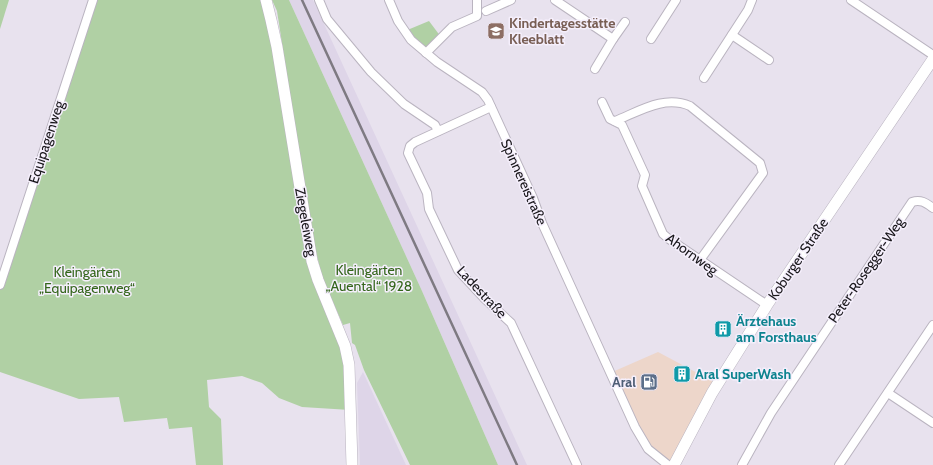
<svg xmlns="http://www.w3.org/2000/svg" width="933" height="465" font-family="Cabin,sans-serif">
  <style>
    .commercial { fill: #edd6ca }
    .built { fill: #ded5e8 }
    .green { fill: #b0d0a4 }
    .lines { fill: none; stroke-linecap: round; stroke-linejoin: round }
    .street-casing { stroke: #bab4c0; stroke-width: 10 }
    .secondary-casing { stroke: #bab4c0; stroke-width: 12 }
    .street { stroke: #fff; stroke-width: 8 }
    .secondary { stroke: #fff; stroke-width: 11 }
    .rail { stroke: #7e7a82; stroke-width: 2.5 }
    .labels { text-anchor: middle; stroke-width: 3; stroke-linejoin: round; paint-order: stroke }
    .education-label { font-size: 14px; font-weight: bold; fill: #785e54; stroke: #f5effc; text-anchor: start }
    .street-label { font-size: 14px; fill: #19171b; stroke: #f5effc }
    .park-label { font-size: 14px; fill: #34661b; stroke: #f5effc }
    .culture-label { font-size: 14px; font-weight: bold; fill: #0d838f; stroke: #f5effc; text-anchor: start }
    .service-label { font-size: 14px; font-weight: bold; fill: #4e5e75; stroke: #f5effc; text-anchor: end }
  </style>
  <rect width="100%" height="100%" fill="#e8e2ee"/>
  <path class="commercial" d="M658 352 718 384 674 465 648 449 610 373Z"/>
  <g class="built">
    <path d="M289 0H313L527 465H498L422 291Z"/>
    <path d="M363 372 406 465H360L357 383Z"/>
  </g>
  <g class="green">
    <path d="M0 0H9L0 29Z"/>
    <path d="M93 0H266L312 261 345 346 350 410 302 407 279 398 262 383 242 376 207 380 209 407 221 419 223 465H196L192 427 169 429 167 418 124 422 119 397 79 399 0 372V285Z"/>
    <path d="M272 0H289L422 291 498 465H410L364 370 355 345 352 343 350 323 343 325 322 277 311 230 277 11Z"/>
    <path d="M429 21 441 37 426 53 405 31Z"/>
  </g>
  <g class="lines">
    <defs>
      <g id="street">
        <path d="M319 0 327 19 371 72 404 104 435 125 438 131"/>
        <path d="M389 0 398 21 411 40 437 62 482 92 488 100 533 198 542 223 558 258 635 427 648 449 668 465"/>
        <path d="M555 0 613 39 625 22"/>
        <path d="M851 0 933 55"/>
        <path d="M486 11 511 0"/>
        <path d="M732 35 769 60"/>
        <path d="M651 39 676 0"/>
        <path d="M426 53 452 27 477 16V0"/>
        <path d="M595 69 613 39"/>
        <path d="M704 78 748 10 752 0"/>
        <path d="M602 102 610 119 622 125 645 175 642 186 663 234 669 239 767 305"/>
        <path d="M491 107 415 142 410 146 408 153 427 193 429 209 458 270 484 298 511 323 577 465"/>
        <path d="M615 121C640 111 664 95 690 106L760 163 763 173 700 260"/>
        <path d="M0 285 93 0"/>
        <path d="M888 393 933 423"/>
        <path d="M742 465 771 413 912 202C921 199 926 203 933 208"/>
        <path d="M839 465 933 325"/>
      </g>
      <g id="secondary">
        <path d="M266 0 271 20 277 47 312 261 318 280 345 346 349 365 352 465"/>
        <path d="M674 465 712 393 767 305 933 59"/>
      </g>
    </defs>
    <use href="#street" class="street-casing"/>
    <use href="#secondary" class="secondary-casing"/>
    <use href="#street" class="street"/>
    <use href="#secondary" class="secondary"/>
    <path class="rail" d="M302 0 517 465"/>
  </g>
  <defs>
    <symbol id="school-square" viewBox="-11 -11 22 22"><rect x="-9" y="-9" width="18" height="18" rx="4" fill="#8d6e63" stroke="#f5effc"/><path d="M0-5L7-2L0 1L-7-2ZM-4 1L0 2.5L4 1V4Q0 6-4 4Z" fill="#fff"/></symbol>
    <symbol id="building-square" viewBox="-11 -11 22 22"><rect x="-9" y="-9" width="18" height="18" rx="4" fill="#0f9aa8" stroke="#f5effc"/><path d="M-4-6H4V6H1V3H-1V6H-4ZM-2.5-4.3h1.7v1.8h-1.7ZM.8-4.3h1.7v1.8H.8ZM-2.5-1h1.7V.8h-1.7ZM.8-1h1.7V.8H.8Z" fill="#fff"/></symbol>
    <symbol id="fuel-square" viewBox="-11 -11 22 22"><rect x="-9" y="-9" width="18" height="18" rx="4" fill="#5c6f8a" stroke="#f5effc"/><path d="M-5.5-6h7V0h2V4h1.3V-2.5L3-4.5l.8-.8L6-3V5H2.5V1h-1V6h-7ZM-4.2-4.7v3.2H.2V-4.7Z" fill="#fff"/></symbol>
  </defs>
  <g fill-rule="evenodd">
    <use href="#school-square" x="486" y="21" width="20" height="20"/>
    <use href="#building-square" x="713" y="319" width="20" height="20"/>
    <use href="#building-square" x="672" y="364" width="20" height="20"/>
    <use href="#fuel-square" x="639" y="372" width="20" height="20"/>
  </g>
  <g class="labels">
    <g class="education-label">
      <text x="509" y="28">Kindertagesstätte<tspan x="509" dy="16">Kleeblatt</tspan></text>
    </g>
    <g class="street-label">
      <text transform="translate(46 142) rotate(-72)" y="5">Equipagenweg</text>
      <text transform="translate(524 182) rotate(66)" y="5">Spinnereistraße</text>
      <text transform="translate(306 222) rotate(80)" y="5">Ziegeleiweg</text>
      <text transform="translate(692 254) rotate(36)" y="5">Ahornweg</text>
      <text transform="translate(798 259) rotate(-56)" y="5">Koburger Straße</text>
      <text transform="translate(866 270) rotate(-56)" y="5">Peter-Rosegger-Weg</text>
      <text transform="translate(482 292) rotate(47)" y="5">Ladestraße</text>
    </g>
    <g class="park-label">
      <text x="369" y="275">Kleingärten<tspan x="369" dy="16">„Auental“ 1928</tspan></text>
      <text x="87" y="277">Kleingärten<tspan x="87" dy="16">„Equipagenweg“</tspan></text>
    </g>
    <g class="culture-label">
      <text x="736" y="326">Ärztehaus<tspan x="736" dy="16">am Forsthaus</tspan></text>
      <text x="695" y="379">Aral SuperWash</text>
    </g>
    <g class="service-label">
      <text x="636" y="387">Aral</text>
    </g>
  </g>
</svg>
